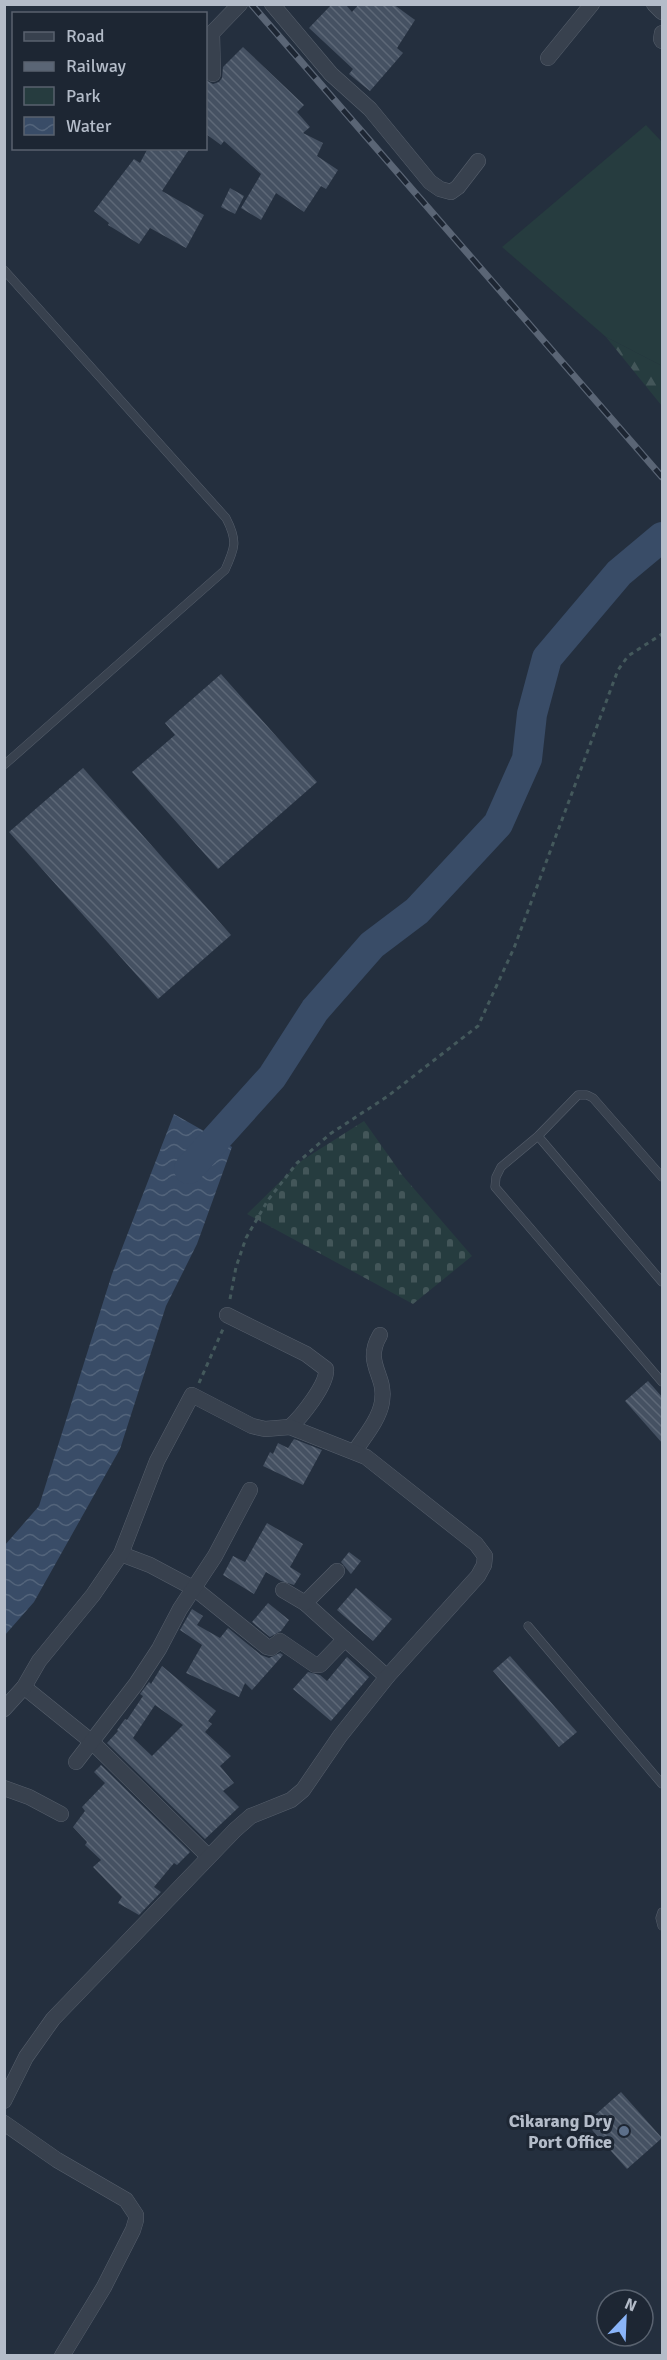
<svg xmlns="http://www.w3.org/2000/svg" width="667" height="2360" font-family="Signika,sans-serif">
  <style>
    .green { fill: #263c3f }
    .forest { fill: url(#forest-firs) }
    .cemetery { fill: url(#cemetery-stones) }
    .water { fill: url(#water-waves) }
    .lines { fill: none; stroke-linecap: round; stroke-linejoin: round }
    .river { stroke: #394c67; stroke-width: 30 }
    .building { fill: url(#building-back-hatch); fill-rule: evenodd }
    .service-casing { stroke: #565f6c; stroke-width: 9 }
    .minor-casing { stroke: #565f6c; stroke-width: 16 }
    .path { stroke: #44595c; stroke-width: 3; stroke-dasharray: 4.5 4.5; stroke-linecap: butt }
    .service { stroke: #38414e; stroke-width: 8 }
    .minor { stroke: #38414e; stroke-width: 15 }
    .rail-casing { stroke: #5a6575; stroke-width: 7 }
    .rail { stroke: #1d2633; stroke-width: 4.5; stroke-dasharray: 14; stroke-linecap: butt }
    .service-dot { fill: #5c6f8a; stroke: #1d2633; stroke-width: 2 }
    .labels { text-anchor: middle; stroke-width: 6; stroke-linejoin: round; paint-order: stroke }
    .poi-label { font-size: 18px; font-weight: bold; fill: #b4bcc9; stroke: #1d2633; text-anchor: end }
  </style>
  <defs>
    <pattern id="forest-firs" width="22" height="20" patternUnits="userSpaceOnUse" patternTransform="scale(1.5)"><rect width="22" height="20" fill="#263c3f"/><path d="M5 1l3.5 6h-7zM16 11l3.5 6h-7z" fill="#435659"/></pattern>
    <pattern id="cemetery-stones" width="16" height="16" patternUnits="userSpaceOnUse" patternTransform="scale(1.5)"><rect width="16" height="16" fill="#263c3f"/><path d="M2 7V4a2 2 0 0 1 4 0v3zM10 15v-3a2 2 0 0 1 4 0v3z" fill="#435659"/></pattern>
    <pattern id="water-waves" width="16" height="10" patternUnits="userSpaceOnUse" patternTransform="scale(1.5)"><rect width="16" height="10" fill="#394c67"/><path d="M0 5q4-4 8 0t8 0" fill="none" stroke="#53647b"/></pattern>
    <pattern id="building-back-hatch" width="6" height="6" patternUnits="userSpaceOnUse" patternTransform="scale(1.5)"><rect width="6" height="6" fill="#455162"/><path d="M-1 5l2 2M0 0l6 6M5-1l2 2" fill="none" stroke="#5d6877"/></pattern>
  </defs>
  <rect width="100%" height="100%" fill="#242f3e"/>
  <path class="green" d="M646 125 662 142V366L606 337 502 247Z"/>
  <path class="forest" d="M606 337 662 366V406Z"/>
  <path class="cemetery" d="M364 1121 403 1176 472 1256 413 1304 247 1214 301 1161Z"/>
  <path class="water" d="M174 1114 232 1147 197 1244 166 1306 120 1449 34 1602 5 1635V1545L39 1506 112 1274Z"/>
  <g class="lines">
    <path class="river" d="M189 1169 272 1077 315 1010 372 945 417 911 498 824 527 759 532 714 547 658 619 573 662 537"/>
  </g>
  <g class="building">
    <path d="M332 4H345L352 12 359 4H393L415 20 397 48 403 53 370 91 349 74 353 69 309 28Z"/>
    <path d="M243 47 304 105 297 112 310 127 303 133 323 143 317 156 338 170 326 189 321 186 304 212 276 193 261 220 241 208 261 174 224 141 221 145 206 134V80L213 84 219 82 222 78 223 67Z"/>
    <path d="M148 148H190L162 191 204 215 186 248 150 228 139 244 108 225 109 223 94 211 134 159 140 163Z"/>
    <path d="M230 188 244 196 235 214 221 207Z"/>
    <path d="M221 674 317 782 218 869 132 772 175 735 165 723Z"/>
    <path d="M83 768 231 935 158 999 9 832Z"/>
    <path d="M648 1381 663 1398V1444L625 1401Z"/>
    <path d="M294 1439 322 1450 303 1485 263 1466 270 1452 273 1454 278 1443 288 1448Z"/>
    <path d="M267 1523 303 1544 290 1567 301 1574 294 1585 281 1581 266 1572 254 1594 223 1575 233 1556 245 1562Z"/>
    <path d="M349 1552 361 1561 351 1574 341 1562Z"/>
    <path d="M356 1588 392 1619 373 1641 337 1610Z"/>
    <path d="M268 1603 289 1620 281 1631 270 1637 252 1622Z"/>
    <path d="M192 1609 203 1616 197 1625 220 1638 228 1628 261 1655 269 1658 280 1653 283 1655 252 1690 245 1683 239 1697 186 1673 202 1645 180 1630Z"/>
    <path d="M510 1656 577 1732 559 1747 493 1671Z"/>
    <path d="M347 1657 369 1677 331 1721 293 1689 308 1672 320 1675 327 1681Z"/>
    <path d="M162 1666 216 1711 208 1721 212 1724 205 1732 231 1756 220 1766 234 1783 223 1791 239 1807 205 1839 107 1743 118 1731 117 1730 125 1719 127 1720 143 1696 140 1694 149 1682 151 1684ZM155 1705 183 1725 152 1756 133 1738Z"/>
    <path d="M101 1765 190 1852 177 1865 174 1863 154 1887 161 1892 139 1915 118 1903 122 1897 93 1867 101 1860 85 1845 87 1842 73 1827 85 1811 82 1807 105 1783 94 1772Z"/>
    <path d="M621 2092 662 2138 627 2169 586 2123Z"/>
  </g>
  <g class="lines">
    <defs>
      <g id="service">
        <path d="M4 270 226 518C238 541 235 548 225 570L4 765"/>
        <path d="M538 1136 662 1282"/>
        <path d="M662 1177 593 1098 587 1095H578L538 1136 501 1167 496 1177 495 1187 662 1382"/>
        <path d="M528 1626 662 1784"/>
        <path d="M662 1912 660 1918 662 1926"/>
      </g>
      <g id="minor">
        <path d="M272 4 331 74 370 109 430 182 440 189 451 192 458 187 478 161"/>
        <path d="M654 4 662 12"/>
        <path d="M662 33 661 39 662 41"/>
        <path d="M548 58 592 4"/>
        <path d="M213 74 212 33 240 4"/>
        <path d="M227 1315 306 1354 326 1369C328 1384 301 1417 290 1427"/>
        <path d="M355 1451C364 1437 379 1420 382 1402 387 1375 363 1364 380 1335"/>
        <path d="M121 1554 150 1565 195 1589 267 1647 271 1648 280 1641 315 1665H320L345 1639"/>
        <path d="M283 1590 305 1603 387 1677"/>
        <path d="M305 1603 337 1571"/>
        <path d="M24 1687 92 1742 208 1856"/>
        <path d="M4 1709 24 1687 39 1661 93 1595 121 1554 157 1461 192 1395 252 1426 265 1429 290 1427 366 1457 476 1544 485 1556 484 1565 478 1576 387 1677 340 1736 303 1790 291 1800 251 1816 235 1830 53 2019 26 2057 4 2101"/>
        <path d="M76 1762 136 1684 159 1649 180 1609 215 1556 250 1490"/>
        <path d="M4 1788 29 1797 61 1814"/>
        <path d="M4 2123 57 2160 126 2200 136 2215V2220L133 2230 104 2287 62 2356"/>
      </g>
    </defs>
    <use href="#service" class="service-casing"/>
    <use href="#minor" class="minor-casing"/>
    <g class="path">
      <path d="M230 1299 236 1267 246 1238 268 1200 297 1163 330 1134 388 1096 478 1026 514 948 618 670 628 656 662 634"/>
      <path d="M199 1383 223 1329"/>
    </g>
    <use href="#service" class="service"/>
    <use href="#minor" class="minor"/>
    <defs>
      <path id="rail" d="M251 4 662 477"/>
    </defs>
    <use href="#rail" class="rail-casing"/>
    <use href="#rail" class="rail"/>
  </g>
  <circle class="service-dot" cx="624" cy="2131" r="6"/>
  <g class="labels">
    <g class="poi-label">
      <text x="612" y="2127">Cikarang Dry<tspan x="612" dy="21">Port Office</tspan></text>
    </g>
  </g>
  <rect width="667" height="2360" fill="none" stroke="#b4bcc9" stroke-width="12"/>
  <rect x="12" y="12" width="195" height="138" fill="#1d2633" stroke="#59626f" stroke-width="1.5"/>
  <rect x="24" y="32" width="30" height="9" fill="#38414e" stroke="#59626f" stroke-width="1.5"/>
  <text x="66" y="42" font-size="18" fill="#b4bcc9">Road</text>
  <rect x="24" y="62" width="30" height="9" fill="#5a6575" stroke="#59626f" stroke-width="1.5"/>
  <text x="66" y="72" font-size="18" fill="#b4bcc9">Railway</text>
  <rect x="24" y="87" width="30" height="18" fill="#263c3f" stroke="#59626f" stroke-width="1.5"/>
  <text x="66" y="102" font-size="18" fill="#b4bcc9">Park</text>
  <rect x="24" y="117" width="30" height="18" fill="url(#water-waves)" stroke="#59626f" stroke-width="1.5"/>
  <text x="66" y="132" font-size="18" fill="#b4bcc9">Water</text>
  <g transform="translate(625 2318) rotate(23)"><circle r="28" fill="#1d2633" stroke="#59626f" stroke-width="1.5"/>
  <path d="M0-4.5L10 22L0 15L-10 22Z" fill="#8ab4f8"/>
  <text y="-9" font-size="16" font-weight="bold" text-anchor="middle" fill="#b4bcc9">N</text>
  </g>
</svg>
